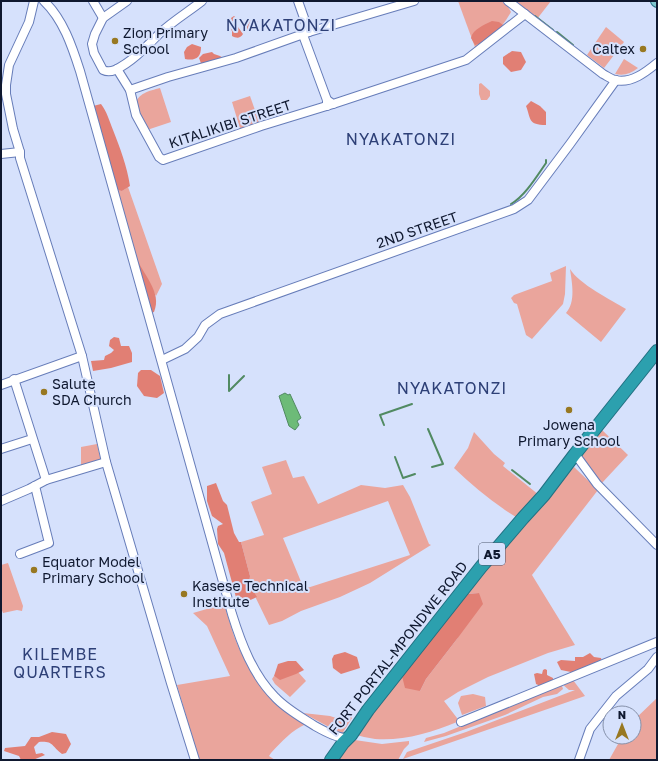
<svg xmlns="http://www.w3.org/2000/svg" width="658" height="761" font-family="'Golos Text',sans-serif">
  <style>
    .green { fill: #eaa59c; fill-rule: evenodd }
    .forest { fill: #e17f74 }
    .water { fill: #6dbb78; stroke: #518a62 }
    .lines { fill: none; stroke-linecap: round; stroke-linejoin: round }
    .stream { stroke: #518a62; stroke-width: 2 }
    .minor-casing { stroke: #677db9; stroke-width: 10 }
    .major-casing { stroke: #227082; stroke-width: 12 }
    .highway-casing { stroke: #227082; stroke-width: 14 }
    .minor { stroke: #fff; stroke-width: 8 }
    .major { stroke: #80c6ce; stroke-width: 10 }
    .highway { stroke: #2ca0ae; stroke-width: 12 }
    .poi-dot { fill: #987821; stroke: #d6e1fc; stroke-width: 1.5 }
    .labels { text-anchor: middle; stroke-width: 4; stroke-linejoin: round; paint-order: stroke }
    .shield { fill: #d6e1fc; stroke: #4b546c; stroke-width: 1 }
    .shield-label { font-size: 13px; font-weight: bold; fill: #0f182f }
    .poi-label { font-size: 14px; fill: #0f182f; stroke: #d6e1fc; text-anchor: start }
    .street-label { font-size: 14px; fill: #0f182f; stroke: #d6e1fc }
    .quarter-label { font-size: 16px; letter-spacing: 1px; fill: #2e4077; stroke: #d6e1fc }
  </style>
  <rect width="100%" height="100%" fill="#d6e1fc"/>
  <g class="green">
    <path d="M458 1H501L507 5 511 12C502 28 490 40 476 50Z"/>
    <path d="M516 1H551L537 19Z"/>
    <path d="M606 27 624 42 604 68 587 55Z"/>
    <path d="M624 59 638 68C630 74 624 76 615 74Z"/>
    <path d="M481 83 490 91V96L487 100H481L479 94V84Z"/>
    <path d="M160 88 171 122 147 130 135 105C138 93 149 91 160 88Z"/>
    <path d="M250 96 261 127 242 135 232 102Z"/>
    <path d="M128 187 162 284 156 296 137 261 116 190 122 191Z"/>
    <path d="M566 266 565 294 563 304 532 339 526 335 517 304 514 303 511 298 514 295 552 281 550 273Z"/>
    <path d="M570 269C579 284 611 300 626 309L601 342 566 313C576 302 572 283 570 269Z"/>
    <path d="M601 429 628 455 601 484 580 456Z"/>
    <path d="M474 432 494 454 505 463 503 466 539 495 516 517C493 503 473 486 454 468L468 448Z"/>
    <path d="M97 444 101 461 81 468V447Z"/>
    <path d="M286 460 293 478 304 476 318 504 361 485 385 488 403 485 410 497 429 544 431 545 370 583 340 597 301 611 282 621 269 625 249 584 250 576 241 542 264 535 251 502 272 494 262 467ZM388 501 410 555 304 589 283 538Z"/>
    <path d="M574 467 598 490 532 575 575 645 548 653 488 677 458 692 444 701 457 718V722C431 733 403 741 375 739 368 738 360 736 353 734L402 676 420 691 426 679 457 639 479 593 467 594 527 521Z"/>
    <path d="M8 563 23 606 22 611 17 610 3 613 1 608V565Z"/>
    <path d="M224 604 234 636 241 653 249 664 262 688 275 702 306 724C291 731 282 741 271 753L269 756 275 760H199L177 685 230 676 207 626 193 613Z"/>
    <path d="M298 672 306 681 290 697 275 684 272 679 274 676 280 679Z"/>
    <path d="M573 680 585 696 403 759 407 752 466 732 575 690H569L562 684Z"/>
    <path d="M559 686H562L563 689 557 694 543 697 505 715 446 736 424 742 426 738 444 733Z"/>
    <path d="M473 694 485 697 486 706 462 715 458 703 461 696Z"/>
    <path d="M657 698V760H609L622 737H634V720Z"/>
    <path d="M303 713 330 716 342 720 350 713 352 718 342 734Z"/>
    <path d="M348 739 382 744 409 741V744L404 749 398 760H332Z"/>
  </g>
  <g class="forest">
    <path d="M234 16 236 18 238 27 243 34C240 39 236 38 232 36V31L229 27 233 25 231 18Z"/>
    <path d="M254 18 258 22V25L251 30H248L245 26V23Z"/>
    <path d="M492 21 499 22 503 25C497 34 485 43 475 45L471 38C473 29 484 25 492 21Z"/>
    <path d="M192 44 201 47C201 58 195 61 185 59L184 52 187 47Z"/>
    <path d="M512 51 521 52 526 62 521 70 511 72 503 64V57Z"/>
    <path d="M212 52 214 54 220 56 223 58 202 66 199 58 203 54Z"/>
    <path d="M531 101 540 106 546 112V125C528 125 531 119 526 106Z"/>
    <path d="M101 104C107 112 109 120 113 130 120 148 127 166 130 186L122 191 116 190 93 106Z"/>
    <path d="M136 256C142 274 163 292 154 312L151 313Z"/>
    <path d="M114 337 119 338 121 346H129L132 353V362L111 368 93 371 91 361 104 360 105 356 111 353 114 350 109 346 110 340Z"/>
    <path d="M141 370H151L160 376 164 393 157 398 144 396 137 386 138 373Z"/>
    <path d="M216 483 223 501 227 505 234 533 239 542H241L250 576 249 584 257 597 246 602 237 601 224 553 218 544 217 529 218 526 223 524 212 516 207 501V486Z"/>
    <path d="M479 593 483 604 457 639 426 679 420 691 405 688 402 676 447 616 467 594Z"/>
    <path d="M345 652 357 657 360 668 341 674 333 668 332 659 334 655Z"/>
    <path d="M590 653 594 657 601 658 602 662 576 673 561 670 557 662 561 660 575 661V657H583Z"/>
    <path d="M288 661H296L304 670 296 674 280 680 274 676 278 664Z"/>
    <path d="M545 669 547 670V675L553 678V680L543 687 536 684 534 674 537 673 542 674 543 670Z"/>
    <path d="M52 732 66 734 71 744 66 753 62 754C51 746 54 741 39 742L34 747 36 754 42 753 45 755 33 760H21L19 756 4 751 5 748 25 746 31 737H39Z"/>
  </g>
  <path class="water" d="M285 393 288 395 290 394 301 418 297 421 299 425 295 430 289 426 279 396Z"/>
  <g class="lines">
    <g class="stream">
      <path d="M535 16 553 30"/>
      <path d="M557 32 573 45"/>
      <path d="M511 204C525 196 537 176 546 163V160"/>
      <path d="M229 375V391L244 376"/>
      <path d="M384 425 380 415 412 404"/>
      <path d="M428 429 443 464 432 467"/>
      <path d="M395 457 403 478 415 474"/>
      <path d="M512 470 530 484"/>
    </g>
    <defs>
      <g id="minor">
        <path d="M34 1 29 22 9 65 6 85V94L13 129 20 152V158L82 356 106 462 171 683 195 760"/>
        <path d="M44 1C63 19 72 46 80 71L165 374 232 614C241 643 253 675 275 697 286 709 301 717 315 726 324 731 338 739 349 738"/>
        <path d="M93 1 103 18"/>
        <path d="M127 1 103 18 95 34 92 44 94 53 103 70C107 72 110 72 115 70 132 62 147 46 160 33 173 21 188 12 202 1"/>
        <path d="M298 1 309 32"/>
        <path d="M508 1 603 74C607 76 611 79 615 80 631 84 646 72 657 63"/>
        <path d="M303 35 327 100V106"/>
        <path d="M117 69 130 90 136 115 159 157 163 160 261 126 333 104"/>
        <path d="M130 90 168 77 236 58 309 32 414 1"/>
        <path d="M327 100 333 104 466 60 525 14"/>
        <path d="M1 154 20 152"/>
        <path d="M162 360 185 349 198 337 205 325 220 314 514 209 528 200 570 144 616 80"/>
        <path d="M14 379 46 480"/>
        <path d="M1 385 82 356"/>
        <path d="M1 449 32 439"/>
        <path d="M575 454 597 484 657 545"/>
        <path d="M1 501 29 489 46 480 106 462"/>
        <path d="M20 554 49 543 35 486"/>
        <path d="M461 722 657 642"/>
        <path d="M579 760 590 729 616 696 648 669 657 657"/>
      </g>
      <path id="major" d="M656 1 657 2"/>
      <path id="highway" d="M331 760 343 743 351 735 368 710 481 567 523 518 544 495 575 454 657 351"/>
    </defs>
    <use href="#minor" class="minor-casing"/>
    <use href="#major" class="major-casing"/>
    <use href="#highway" class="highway-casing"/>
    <use href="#minor" class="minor"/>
    <use href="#major" class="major"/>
    <use href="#highway" class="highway"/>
  </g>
  <g class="poi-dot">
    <circle cx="115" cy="41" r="4"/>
    <circle cx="643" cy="49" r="4"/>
    <circle cx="44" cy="392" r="4"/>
    <circle cx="569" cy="410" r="4"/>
    <circle cx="34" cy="570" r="4"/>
    <circle cx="184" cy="594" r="4"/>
  </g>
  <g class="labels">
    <rect class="shield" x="479" y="543" width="26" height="22" rx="3"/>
    <g class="shield-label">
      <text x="492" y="559">A5</text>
    </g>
    <g class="poi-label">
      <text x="123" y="38">Zion Primary<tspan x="123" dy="16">School</tspan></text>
      <text x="635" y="54" text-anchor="end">Caltex</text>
      <text x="52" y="389">Salute<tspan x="52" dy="16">SDA Church</tspan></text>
      <text x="569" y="430" text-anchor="middle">Jowena<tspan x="569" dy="16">Primary School</tspan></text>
      <text x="42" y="567">Equator Model<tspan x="42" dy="16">Primary School</tspan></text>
      <text x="192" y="591">Kasese Technical<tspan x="192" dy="16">Institute</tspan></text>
    </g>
    <g class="street-label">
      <text transform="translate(230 124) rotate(-18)" y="5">KITALIKIBI STREET</text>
      <text transform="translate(417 230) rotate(-19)" y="5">2ND STREET</text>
      <text transform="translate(398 648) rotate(-52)" y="5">FORT PORTAL-MPONDWE ROAD</text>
    </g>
    <g class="quarter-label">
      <text x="281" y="31">NYAKATONZI</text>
      <text x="401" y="145">NYAKATONZI</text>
      <text x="452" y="394">NYAKATONZI</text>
      <text x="60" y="660">KILEMBE<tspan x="60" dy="18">QUARTERS</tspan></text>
    </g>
  </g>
  <rect width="658" height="761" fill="none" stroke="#0f182f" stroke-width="4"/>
  <g transform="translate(622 725)"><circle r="19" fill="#d6e1fc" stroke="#8691aa"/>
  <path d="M0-3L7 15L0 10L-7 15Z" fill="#987821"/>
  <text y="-6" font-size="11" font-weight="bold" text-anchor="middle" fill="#0f182f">N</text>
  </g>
</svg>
